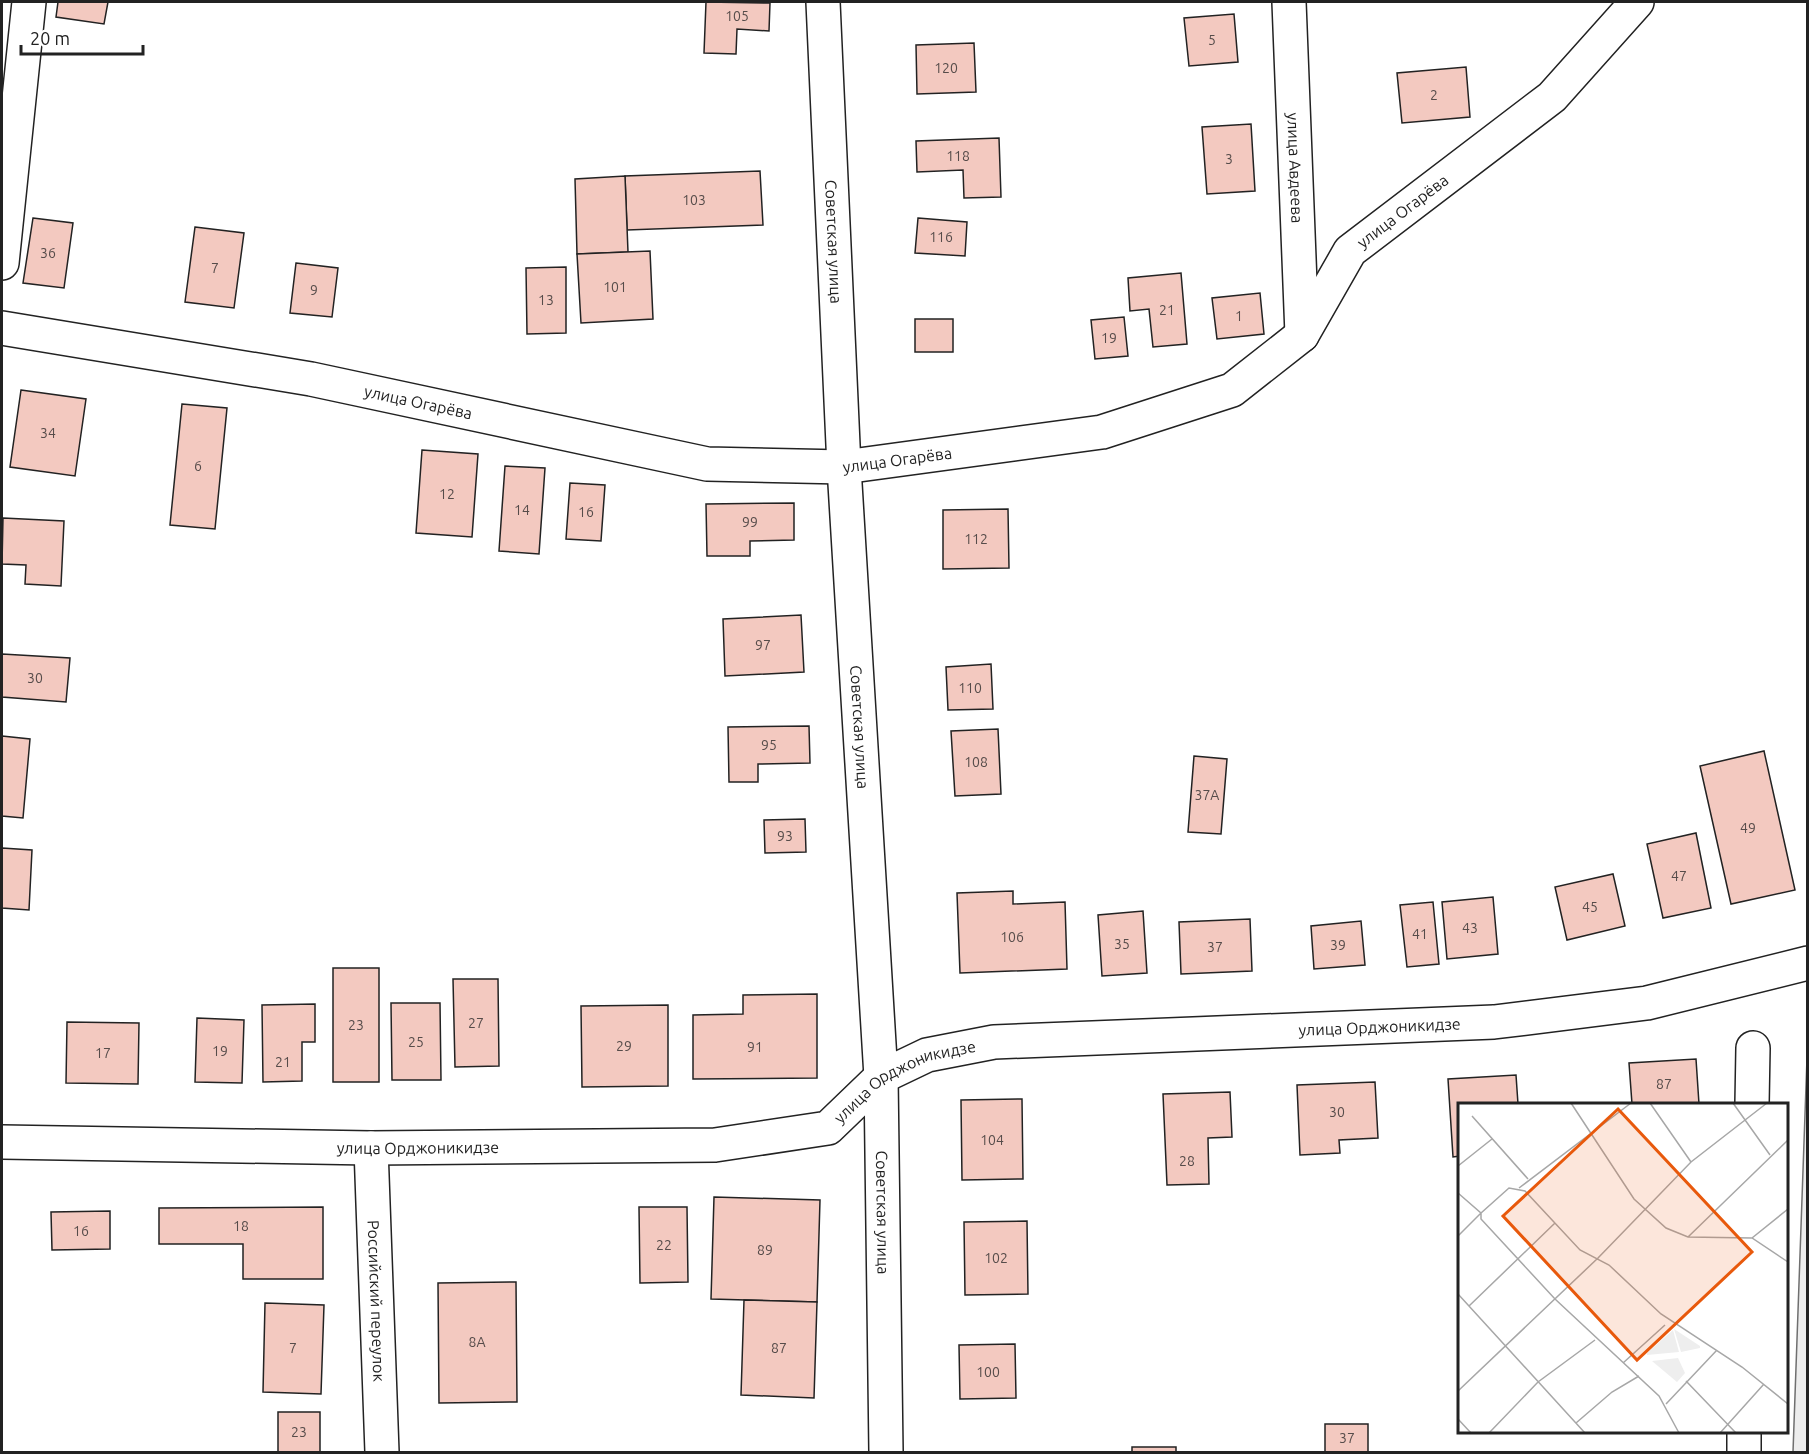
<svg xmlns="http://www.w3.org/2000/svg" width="1809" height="1454" font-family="Ubuntu,sans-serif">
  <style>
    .parking { fill: #ededed; stroke: #6f6f6f; stroke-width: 1.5 }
    .building { fill: #f3c9c0; stroke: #222; stroke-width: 1.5 }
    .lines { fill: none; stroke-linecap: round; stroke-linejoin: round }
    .minor-casing { stroke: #222; stroke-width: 36 }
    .major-casing { stroke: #222; stroke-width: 36 }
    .minor { stroke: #fff; stroke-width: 33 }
    .major { stroke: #fff; stroke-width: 33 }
    .labels { text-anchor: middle; stroke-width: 4.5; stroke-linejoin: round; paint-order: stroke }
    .number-label { font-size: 14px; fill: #564c4a }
    .street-label { font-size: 16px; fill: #222; stroke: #fff }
    .inset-road { fill: none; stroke: #a7a7a7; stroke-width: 1.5 }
    .view { fill: #e8590c; fill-opacity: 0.15; stroke: #e8590c; stroke-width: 3 }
    .inset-edge { fill: none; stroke: #222; stroke-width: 3 }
  </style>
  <rect width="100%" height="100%" fill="#fff"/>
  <path class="parking" d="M1807 1058 1808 1452H1793Z"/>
  <g class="building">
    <path d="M58 2H108L104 24 56 17Z"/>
    <path d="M706 2 770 3 769 31 737 29 736 54 704 53Z"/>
    <path d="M1234 14 1238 62 1189 66 1184 18Z"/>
    <path d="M974 43 976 92 917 94 916 45Z"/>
    <path d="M1466 67 1470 117 1402 123 1397 73Z"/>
    <path d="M1251 124 1255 191 1207 194 1202 127Z"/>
    <path d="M999 138 1001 197 964 198 963 170 917 172 916 141Z"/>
    <path d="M760 171 763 225 627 230 625 176Z"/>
    <path d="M625 176 628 252 577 254 575 179Z"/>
    <path d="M33 218 73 223 64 288 23 283Z"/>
    <path d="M918 218 967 222 965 256 915 253Z"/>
    <path d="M195 227 244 233 234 308 185 302Z"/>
    <path d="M650 251 653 319 581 323 577 254Z"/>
    <path d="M296 263 338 268 332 317 290 313Z"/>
    <path d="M566 267V333L527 334 526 268Z"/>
    <path d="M1181 273 1187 344 1153 347 1149 309 1130 311 1128 278Z"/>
    <path d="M1260 293 1264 334 1217 339 1212 298Z"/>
    <path d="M1124 317 1128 356 1095 359 1091 320Z"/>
    <rect x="915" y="319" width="38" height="33"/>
    <path d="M21 390 86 399 75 476 10 467Z"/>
    <path d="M182 404 227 408 215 529 170 525Z"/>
    <path d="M422 450 478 454 472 537 416 533Z"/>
    <path d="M505 466 545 468 539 554 499 551Z"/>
    <path d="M570 483 605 485 601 541 566 539Z"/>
    <path d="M794 503V540L750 541V556H707L706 504Z"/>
    <path d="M1008 509 1009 568 943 569V510Z"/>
    <path d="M3 518 64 521 61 586 25 584 26 565 2 564Z"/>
    <path d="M801 615 804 672 725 676 723 619Z"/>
    <path d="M2 654 70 658 66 702 2 697Z"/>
    <path d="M991 664 993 709 948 710 946 667Z"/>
    <path d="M809 726 810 763 758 764V782H729L728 727Z"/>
    <path d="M998 729 1001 794 955 796 951 731Z"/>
    <path d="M2 736 30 739 23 818 2 816Z"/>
    <path d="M1764 751 1795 890 1731 904 1700 766Z"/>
    <path d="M1194 756 1227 759 1221 834 1188 832Z"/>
    <path d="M805 819 806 852 765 853 764 820Z"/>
    <path d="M1696 833 1711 908 1663 918 1647 844Z"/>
    <path d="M2 848 32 850 29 910 2 908Z"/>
    <path d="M1613 874 1625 926 1567 940 1555 887Z"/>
    <path d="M1013 891V904L1065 902 1067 969 960 973 957 893Z"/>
    <path d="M1493 897 1498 954 1447 959 1442 902Z"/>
    <path d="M1433 902 1439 964 1407 967 1400 905Z"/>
    <path d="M1143 911 1147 973 1102 976 1098 915Z"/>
    <path d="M1250 919 1252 971 1181 974 1179 922Z"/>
    <path d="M1361 921 1365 965 1314 969 1311 926Z"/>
    <rect x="333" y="968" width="46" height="114"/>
    <path d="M453 979H498L499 1066 455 1067Z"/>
    <path d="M817 994V1078L693 1079V1015L743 1014V995Z"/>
    <path d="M391 1003H440L441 1080H392Z"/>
    <path d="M315 1004V1042H302V1081L263 1082 262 1005Z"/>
    <path d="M668 1005V1086L582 1087 581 1006Z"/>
    <path d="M197 1018 244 1020 242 1083 195 1082Z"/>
    <path d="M67 1022 139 1023 138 1084 66 1083Z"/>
    <path d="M1696 1059 1699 1104H1632L1629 1063Z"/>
    <path d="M1516 1075 1518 1104H1460V1156L1453 1157 1448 1079Z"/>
    <path d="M1375 1082 1378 1138 1339 1140 1340 1153 1300 1155 1297 1085Z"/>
    <path d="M1230 1092 1232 1137 1208 1138 1209 1184 1167 1185 1163 1094Z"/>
    <path d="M1022 1099 1023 1179 962 1180 961 1100Z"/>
    <path d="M714 1197 820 1200 817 1302 711 1299Z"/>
    <path d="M323 1207V1279H243V1244H159V1208Z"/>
    <path d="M639 1207H687L688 1282 640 1283Z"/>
    <path d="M110 1211V1249L52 1250 51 1212Z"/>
    <path d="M1027 1221 1028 1294 965 1295 964 1222Z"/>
    <path d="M516 1282 517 1402 439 1403 438 1283Z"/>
    <path d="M744 1300 817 1302 814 1398 741 1395Z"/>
    <path d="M265 1303 324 1305 321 1394 263 1392Z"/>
    <path d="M1015 1344 1016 1398 960 1399 959 1345Z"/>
    <rect x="278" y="1412" width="42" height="40"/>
    <rect x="1325" y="1424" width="43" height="28"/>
    <rect x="1132" y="1447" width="44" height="5"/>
  </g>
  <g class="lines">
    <defs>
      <g id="minor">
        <path id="s1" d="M823 2 844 467 881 1077 886 1452"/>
        <path id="s2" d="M1289 2 1302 335"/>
        <path d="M2 263 29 2"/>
        <path id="s3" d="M2 328 311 379 707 464 844 467 1102 432 1232 390 1302 335 1350 251 1552 97 1637 2"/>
        <path d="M1752 1104 1753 1048"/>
        <path id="s4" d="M371 1148 382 1452"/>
        <path d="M1744 1452V1432"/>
      </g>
      <g id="major">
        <path id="s5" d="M2 1142 371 1148 715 1145 828 1128 881 1077 927 1055 994 1042 1494 1022 1647 1003 1808 963"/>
      </g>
    </defs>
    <use href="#minor" class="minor-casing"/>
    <use href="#major" class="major-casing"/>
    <use href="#minor" class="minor"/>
    <use href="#major" class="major"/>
  </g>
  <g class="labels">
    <g class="number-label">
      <text x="737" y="21">105</text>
      <text x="1212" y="45">5</text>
      <text x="946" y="73">120</text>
      <text x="1434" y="100">2</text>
      <text x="958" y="161">118</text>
      <text x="1229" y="164">3</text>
      <text x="694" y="205">103</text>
      <text x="941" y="242">116</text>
      <text x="48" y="258">36</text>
      <text x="215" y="273">7</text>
      <text x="615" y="292">101</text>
      <text x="314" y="295">9</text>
      <text x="546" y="305">13</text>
      <text x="1167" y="315">21</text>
      <text x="1239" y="321">1</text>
      <text x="1109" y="343">19</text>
      <text x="48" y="438">34</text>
      <text x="198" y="471">6</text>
      <text x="447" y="499">12</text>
      <text x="522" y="515">14</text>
      <text x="586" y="517">16</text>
      <text x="750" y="527">99</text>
      <text x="976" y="544">112</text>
      <text x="763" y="650">97</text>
      <text x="35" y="683">30</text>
      <text x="970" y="693">110</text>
      <text x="769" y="750">95</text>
      <text x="976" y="767">108</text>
      <text x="1207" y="800">37А</text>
      <text x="1748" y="833">49</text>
      <text x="785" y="841">93</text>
      <text x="1679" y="881">47</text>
      <text x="1590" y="912">45</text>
      <text x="1470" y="933">43</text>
      <text x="1420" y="939">41</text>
      <text x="1012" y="942">106</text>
      <text x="1122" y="949">35</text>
      <text x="1338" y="950">39</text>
      <text x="1215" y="952">37</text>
      <text x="476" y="1028">27</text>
      <text x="356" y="1030">23</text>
      <text x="416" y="1047">25</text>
      <text x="624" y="1051">29</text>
      <text x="755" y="1052">91</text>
      <text x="220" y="1056">19</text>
      <text x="103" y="1058">17</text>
      <text x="283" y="1067">21</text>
      <text x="1664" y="1089">87</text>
      <text x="1337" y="1117">30</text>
      <text x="992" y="1145">104</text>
      <text x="1187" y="1166">28</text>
      <text x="241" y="1231">18</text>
      <text x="81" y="1236">16</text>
      <text x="664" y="1250">22</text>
      <text x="765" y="1255">89</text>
      <text x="996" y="1263">102</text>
      <text x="477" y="1347">8А</text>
      <text x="293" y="1353">7</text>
      <text x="779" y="1353">87</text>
      <text x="988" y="1377">100</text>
      <text x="299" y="1437">23</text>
      <text x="1347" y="1443">37</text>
    </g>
    <g class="street-label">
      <text dy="6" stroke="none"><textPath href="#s2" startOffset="166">улица Авдеева</textPath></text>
      <text dy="6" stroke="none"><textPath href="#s3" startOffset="1504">улица Огарёва</textPath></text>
      <text dy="6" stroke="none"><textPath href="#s1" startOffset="240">Советская улица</textPath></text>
      <text dy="6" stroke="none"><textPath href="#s3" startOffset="423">улица Огарёва</textPath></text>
      <text dy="6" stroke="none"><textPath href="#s3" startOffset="909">улица Огарёва</textPath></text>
      <text dy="6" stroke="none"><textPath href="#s1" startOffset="726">Советская улица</textPath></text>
      <text dy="6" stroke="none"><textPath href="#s5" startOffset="1406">улица Орджоникидзе</textPath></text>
      <text dy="6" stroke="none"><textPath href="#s5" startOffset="920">улица Орджоникидзе</textPath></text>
      <text dy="6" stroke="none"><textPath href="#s5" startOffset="416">улица Орджоникидзе</textPath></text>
      <text dy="6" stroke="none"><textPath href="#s1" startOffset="1212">Советская улица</textPath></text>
      <text dy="6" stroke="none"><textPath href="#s4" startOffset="153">Российский переулок</textPath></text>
    </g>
  </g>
  <g transform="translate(1458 1103)">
    <rect width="330" height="330" fill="#fff"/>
    <path d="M216 226 242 243V245L223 249ZM215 227 221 249 189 252V250ZM220 255 227 270 219 279 194 258Z" fill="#eee"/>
    <path class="inset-road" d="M113 0 176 96 208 125 230 134 294 135 330 159M192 0 233 59M275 0 312 52M14 13 70 76M0 63 34 36M61 85 173 0M0 90 23 110 51 85 67 88 122 147 151 162 203 211 284 264 330 301M23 110V116L97 196 201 293 221 330M0 133 23 110M230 134 330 37M294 135 330 106M0 191 127 330M11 203 97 120M165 260 207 222M228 278 278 330M0 288 140 155 233 59 309 0M208 301 259 247M0 316 13 330M118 320 154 289 181 273M31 330 80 279 137 237M262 330 306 281"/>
    <path class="view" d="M160 6 294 149 179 257 45 113Z"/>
    <rect width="330" height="330" class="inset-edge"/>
  </g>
  <rect width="1809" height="1454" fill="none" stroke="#222222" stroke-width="6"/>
  <path d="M21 45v9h122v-9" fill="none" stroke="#222222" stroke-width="3"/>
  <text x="30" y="45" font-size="18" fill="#222222" stroke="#ffffff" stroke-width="4.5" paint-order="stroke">20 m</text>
</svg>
